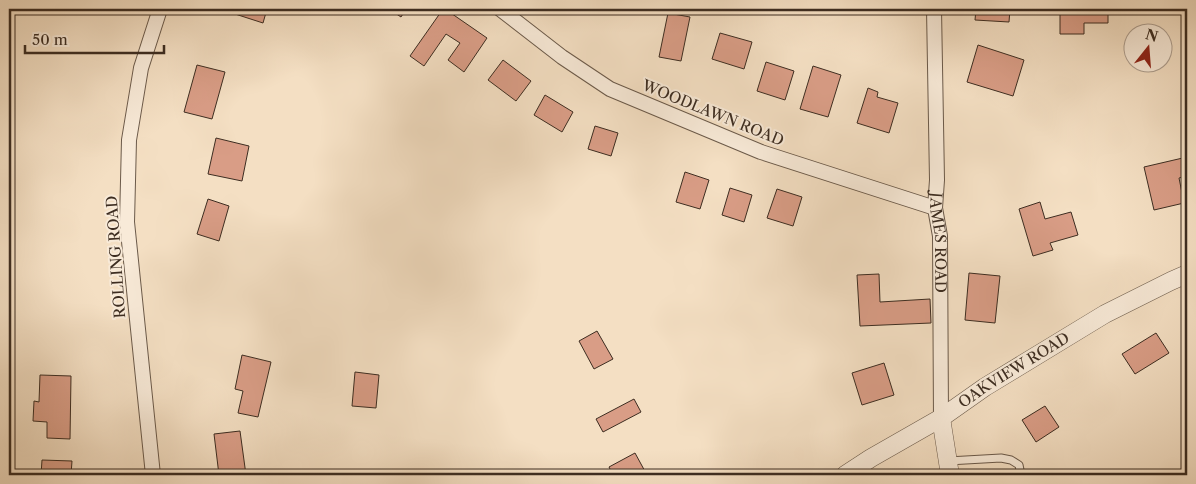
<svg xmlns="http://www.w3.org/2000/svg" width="1196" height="484" font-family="'Libre Caslon Text',serif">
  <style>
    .building { fill: #d99d86; stroke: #3d2d21 }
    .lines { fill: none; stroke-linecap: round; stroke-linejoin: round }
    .service-casing { stroke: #6b5a4a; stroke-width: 9 }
    .minor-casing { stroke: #6b5a4a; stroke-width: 16 }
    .tertiary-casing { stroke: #6b5a4a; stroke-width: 19 }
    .service { stroke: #f8ead8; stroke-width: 7 }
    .minor { stroke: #f8ead8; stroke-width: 14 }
    .tertiary { stroke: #f8ead8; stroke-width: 18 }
    .labels { text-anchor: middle; stroke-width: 4; stroke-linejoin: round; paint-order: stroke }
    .street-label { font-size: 15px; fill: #3d2d21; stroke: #f8ead8 }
  </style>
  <rect width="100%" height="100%" fill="#f4dfc3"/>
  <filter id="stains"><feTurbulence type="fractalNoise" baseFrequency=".004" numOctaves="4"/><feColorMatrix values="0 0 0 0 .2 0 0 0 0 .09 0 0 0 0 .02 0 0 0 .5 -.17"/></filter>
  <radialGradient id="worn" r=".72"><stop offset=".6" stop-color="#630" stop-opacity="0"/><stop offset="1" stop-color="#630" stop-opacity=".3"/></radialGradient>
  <g class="building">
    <path d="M234 9H267L263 23 232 13Z"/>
    <path d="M389 9H406L401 17Z"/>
    <path d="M443 9H445L487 38 464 72 448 60 460 43 446 34 424 66 410 56Z"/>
    <path d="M976 9H1010L1009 22 975 20Z"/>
    <path d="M1060 9H1108V23H1084V34H1060Z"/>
    <path d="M668 13 690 17 681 61 659 57Z"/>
    <path d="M720 33 752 42 744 69 712 59Z"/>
    <path d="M978 45 1024 60 1013 96 967 82Z"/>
    <path d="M503 60 531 81 516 101 488 80Z"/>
    <path d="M766 62 794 71 785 100 757 91Z"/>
    <path d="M197 65 225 72 212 119 184 112Z"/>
    <path d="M813 66 841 75 828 117 800 109Z"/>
    <path d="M868 88 878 92 877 97 898 103 889 133 857 123Z"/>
    <path d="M545 95 573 112 562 132 534 115Z"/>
    <path d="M595 126 618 133 611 156 588 149Z"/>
    <path d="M216 138 249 146 242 181 208 174Z"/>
    <path d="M1187 157V176L1179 178 1184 203 1154 210 1144 167Z"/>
    <path d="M685 172 709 180 700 209 676 202Z"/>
    <path d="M730 188 752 195 744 222 722 215Z"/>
    <path d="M777 189 802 197 793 226 767 218Z"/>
    <path d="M208 199 229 206 219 241 197 234Z"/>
    <path d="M1040 202 1045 219 1071 212 1078 235 1050 243 1053 250 1033 256 1019 209Z"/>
    <path d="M969 273 1000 276 995 323 965 320Z"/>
    <path d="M879 274 880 302 930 299 931 323 860 326 857 275Z"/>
    <path d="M597 331 613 359 594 369 579 341Z"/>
    <path d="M1156 333 1169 353 1135 374 1122 354Z"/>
    <path d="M242 355 271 362 258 417 238 413 243 391 235 389Z"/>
    <path d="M884 363 894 395 862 405 852 373Z"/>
    <path d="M355 372 379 375 376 408 352 406Z"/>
    <path d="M40 375 71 376 70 439 47 438V422L33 421 34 401 39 402Z"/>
    <path d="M634 399 641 412 603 432 596 419Z"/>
    <path d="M1045 406 1059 427 1036 442 1022 420Z"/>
    <path d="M240 431 246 475H219L214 434Z"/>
    <path d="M635 453 647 475H613L609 467Z"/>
    <path d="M42 460 72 461 71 475H41Z"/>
  </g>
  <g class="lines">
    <defs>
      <path id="service" d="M948 461 1001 458 1011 460 1019 465 1021 475"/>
      <g id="minor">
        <path d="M500 9 562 57 610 89 761 152 935 208"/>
        <path id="s1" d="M934 9 937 180 935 208 940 236 941 418"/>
        <path d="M153 475 127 222 129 140 141 68 160 9"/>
      </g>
      <g id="tertiary">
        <path d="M941 418 950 475"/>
        <path id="s2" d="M845 475 871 458 941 418 985 387 1105 314 1171 281 1187 274"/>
      </g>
    </defs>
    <use href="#service" class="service-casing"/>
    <use href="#minor" class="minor-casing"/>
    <use href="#tertiary" class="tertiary-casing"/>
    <use href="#service" class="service"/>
    <use href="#minor" class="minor"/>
    <use href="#tertiary" class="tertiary"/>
  </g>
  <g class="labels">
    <g class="street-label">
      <text transform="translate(713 113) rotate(22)" y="5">WOODLAWN ROAD</text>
      <text dy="5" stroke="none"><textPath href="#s1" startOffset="234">JAMES ROAD</textPath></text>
      <text transform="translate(116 257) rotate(-94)" y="5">ROLLING ROAD</text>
      <text dy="5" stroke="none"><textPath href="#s2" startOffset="199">OAKVIEW ROAD</textPath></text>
    </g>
  </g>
  <rect width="1196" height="484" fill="none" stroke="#f4dfc3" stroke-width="30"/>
  <rect x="10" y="10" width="1176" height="464" fill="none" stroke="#3d2d21" stroke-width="2.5"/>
  <rect x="15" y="15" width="1166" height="454" fill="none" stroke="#3d2d21"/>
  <g transform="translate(1148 48) rotate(17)"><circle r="24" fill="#f8ead8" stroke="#ad9e8f"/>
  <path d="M0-4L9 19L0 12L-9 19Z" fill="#8f2418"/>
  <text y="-8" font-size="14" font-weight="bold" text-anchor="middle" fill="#3d2d21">N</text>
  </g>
  <path d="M25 45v8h139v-8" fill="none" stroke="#3d2d21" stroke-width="2.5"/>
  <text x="32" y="45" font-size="15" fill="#3d2d21" stroke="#f8ead8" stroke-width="4" paint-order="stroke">50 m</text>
  <rect width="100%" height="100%" filter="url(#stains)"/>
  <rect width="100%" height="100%" fill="url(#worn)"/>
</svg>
